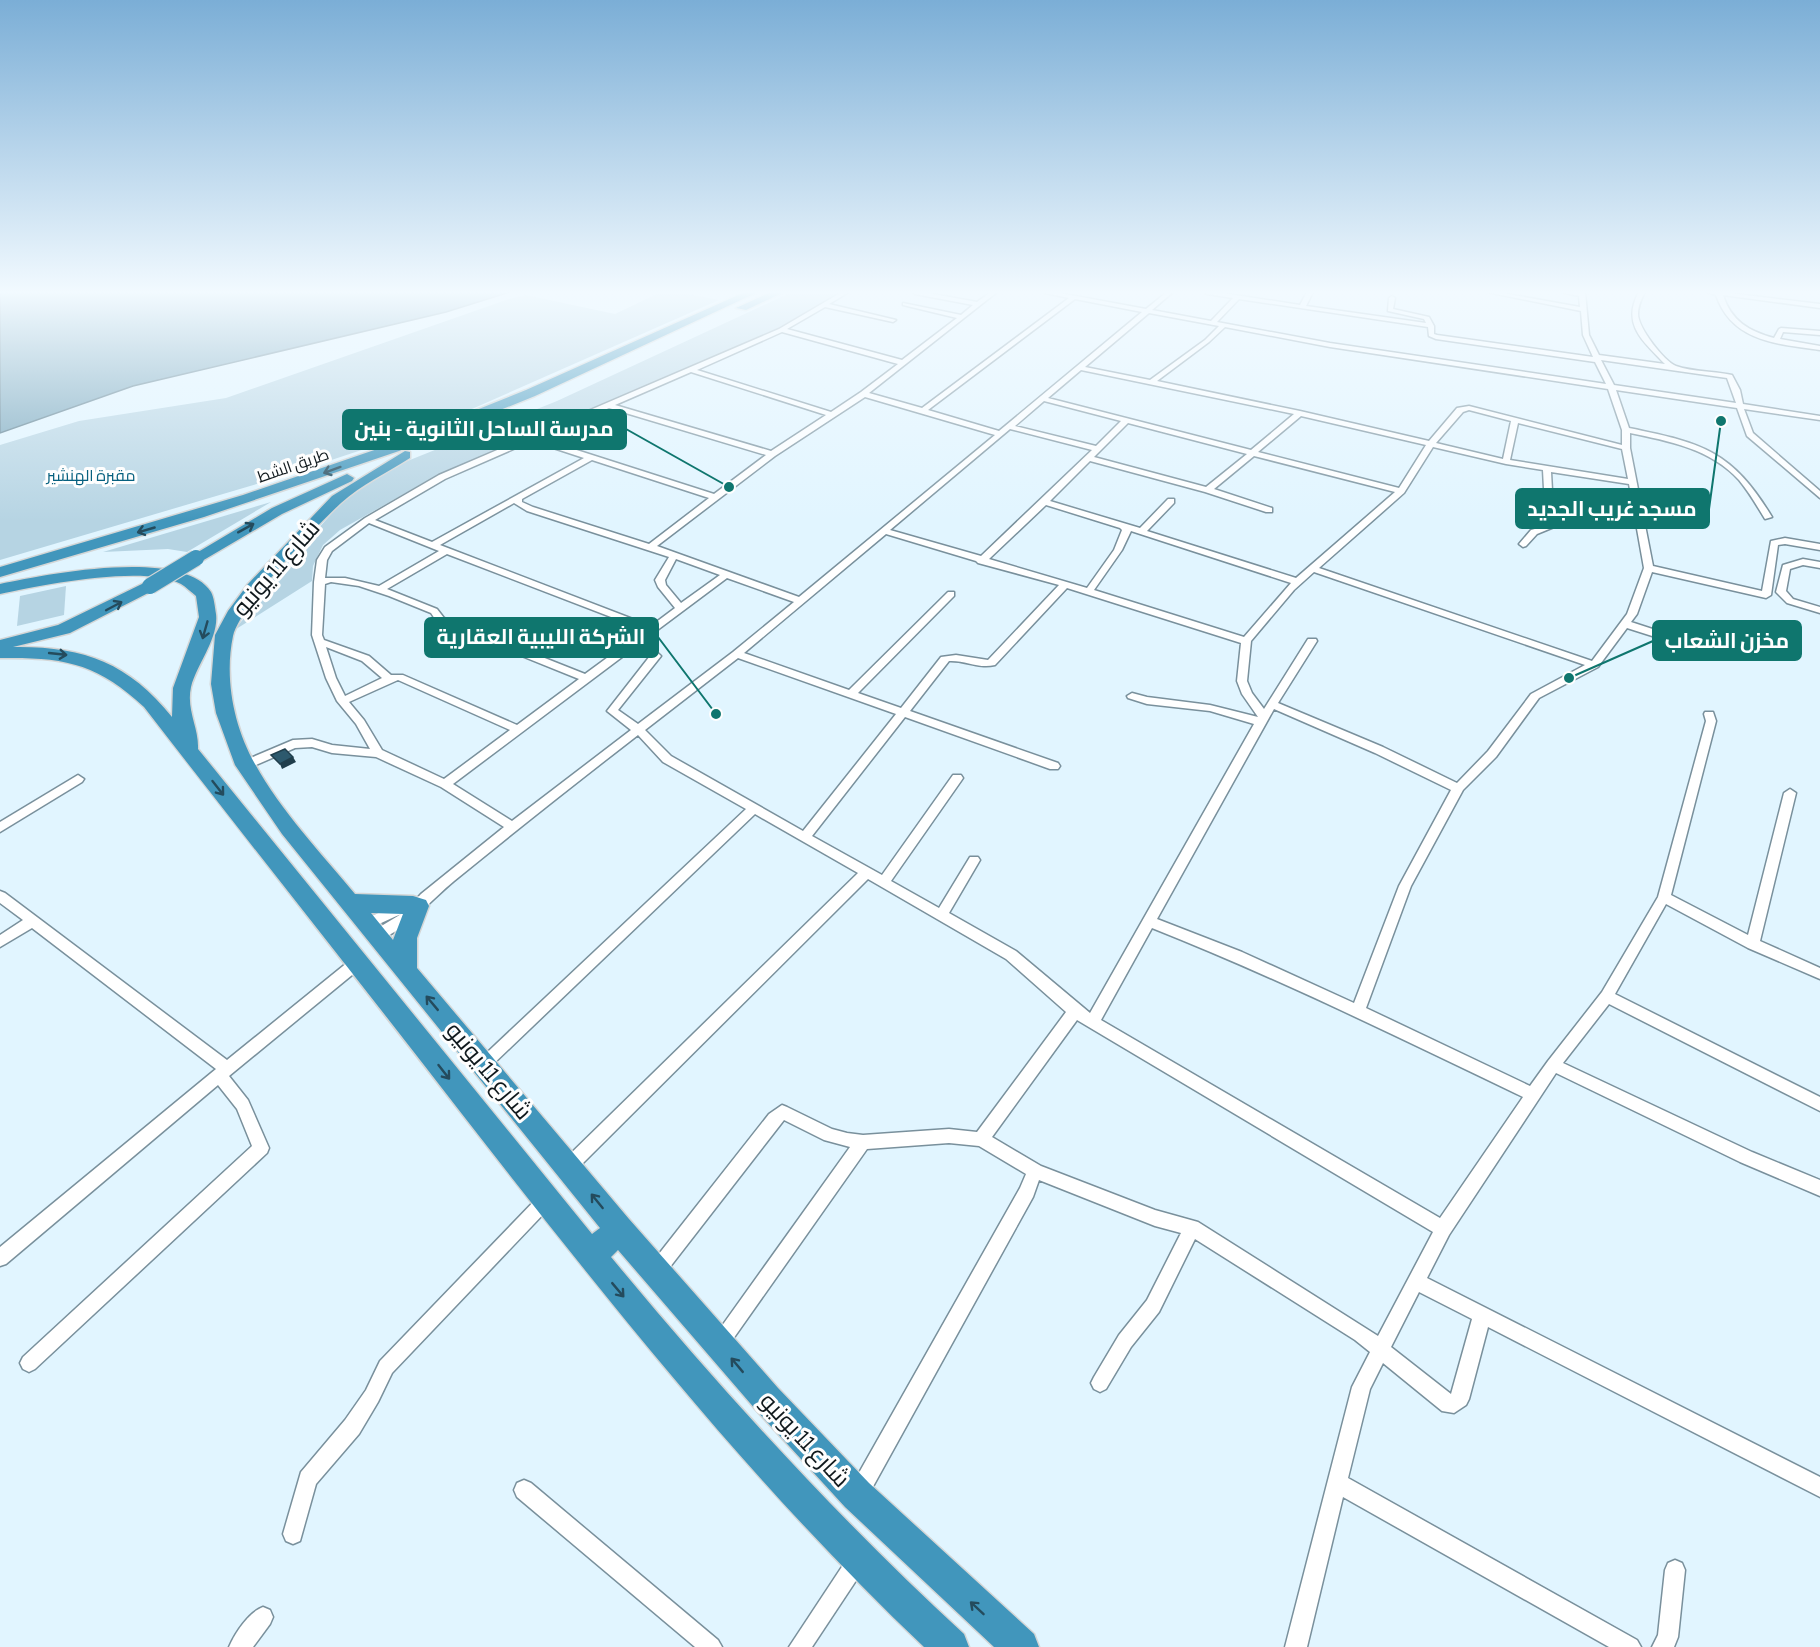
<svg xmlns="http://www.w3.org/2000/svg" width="1820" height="1647" font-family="'Sofia Sans Condensed',Cairo,sans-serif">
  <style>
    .green { fill: #b6d4e3 }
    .water { fill: #77a5bb; stroke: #587b8c; stroke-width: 1.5 }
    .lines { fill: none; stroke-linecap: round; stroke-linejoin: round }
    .street-casing { stroke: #79909c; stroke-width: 3 }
    .highway-casing { stroke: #d4d6d6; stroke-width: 3 }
    .street { fill: #fff; fill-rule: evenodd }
    .highway { fill: #4196bc; fill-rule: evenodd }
    .highway-bridge-casing { stroke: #d4d6d6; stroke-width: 18; stroke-linecap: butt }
    .highway-bridge { stroke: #4196bc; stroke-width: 16 }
    .shaded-wall { fill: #203e4c }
    .building { fill: #2d596d; stroke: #203e4c; stroke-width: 1.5 }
    .oneway { stroke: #244b5d }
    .labels { text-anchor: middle; stroke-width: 6; stroke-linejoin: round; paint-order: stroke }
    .far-street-label { font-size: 16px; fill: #10191d; stroke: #fefefe }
    .far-park-label { font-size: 16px; fill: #06607f; stroke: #fefefe }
    .near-street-label { font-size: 24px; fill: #10191d; stroke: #fefefe }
    .leader { fill: none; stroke: #0f766e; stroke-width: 2 }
    .callout-dot { fill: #0f766e; stroke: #fefefe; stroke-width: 2 }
    .callout { fill: #0f766e; stroke: #0f766e; stroke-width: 2 }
    .callout-label { font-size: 21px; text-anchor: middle; font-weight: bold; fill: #fff }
  </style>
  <rect width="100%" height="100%" fill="#e1f5ff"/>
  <g class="green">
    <path d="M661 292H678L719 300 431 427 277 478 0 560V445L79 421 226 398 509 299 526 295 615 314Z"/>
    <path d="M792 292H842L773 331 425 482 340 530 323 545 313 566 312 581 233 631 254 607 272 580 343 501 367 482 395 466 557 401Z"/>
    <path d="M271 502 187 552 168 549 103 552Z"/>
    <path d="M66 586 64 615 17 626 20 596Z"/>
  </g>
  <path class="water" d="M0 292H510L446 312 133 386 0 433Z"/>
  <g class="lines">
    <defs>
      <g id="street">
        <path d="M842 292H849L829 304 896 320 893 322 825 307 787 329 902 360 957 318 903 305V303L961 315 973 305 915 294 912 292H922L977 302 991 292H997L869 393 922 408 1069 298 1045 293 1044 292H1054L1146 309 1167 292H1173L1152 310 1211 321 1233 298 1207 294 1204 292H1216L1300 305 1307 292H1313L1306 306 1426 323 1424 319 1388 311 1389 298 1392 296 1395 298 1393 309 1429 317 1434 326V334L1437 335 1593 357 1583 335 1581 311 1487 292H1497L1580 307 1579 296 1561 292H1585L1589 335 1599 355 1665 364C1643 341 1621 324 1639 292H1645C1642 298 1638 305 1638 314 1638 328 1664 361 1676 366 1693 372 1715 371 1732 375L1740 390 1743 404 1820 416V420L1744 409 1753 433 1820 491V498L1747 436 1737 408 1616 390 1629 428C1703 443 1732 451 1772 517L1765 519C1757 506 1749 492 1739 480 1711 449 1669 441 1630 433V448L1653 566 1762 591 1771 541 1785 538 1820 544V550L1785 544 1778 545 1771 595 1766 598 1652 572 1637 614 1631 622 1717 650 1718 652 1717 654H1709L1627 628 1598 667 1539 698 1496 757 1463 790 1411 886 1366 1008 1530 1086 1548 1061 1602 992 1658 897 1706 721 1704 714 1705 712H1713L1716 721 1671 895 1748 935 1784 793 1790 789 1796 793 1760 941 1820 968V979L1748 948 1666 904 1615 994 1820 1097V1111L1609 1004 1563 1063 1752 1152 1820 1180V1196L1740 1162 1556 1073 1449 1235 1427 1278 1820 1477V1497L1488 1327 1469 1399 1466 1405 1454 1413 1442 1411 1383 1363 1370 1389 1348 1478 1637 1640 1641 1647H1609L1343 1497 1307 1647H1285L1352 1387 1370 1352 1355 1340 1195 1239 1159 1312 1131 1347 1106 1389 1100 1392 1094 1389 1091 1383 1094 1377 1119 1335 1147 1300 1181 1233 1155 1226 1039 1180 1033 1197 865 1501 858 1504 851 1501 848 1494 851 1487 1020 1188 1026 1174 979 1146 949 1143 867 1149 726 1349 720 1352 714 1349 711 1343 714 1337 850 1147 824 1140 784 1120 663 1276 657 1278 651 1276 649 1270 651 1264 769 1114 782 1105 787 1107 832 1129 847 1133 863 1135 949 1129 977 1132 1066 1012 1006 959 868 879 575 1171 569 1173 563 1171 561 1166 563 1161 858 873 755 814 488 1069 483 1071 478 1069 476 1065 478 1061 746 809 663 762 638 735C576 783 514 832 454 881 431 900 405 931 378 940L373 939 371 935 373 931 403 913 368 929 363 928 361 924 363 920 401 903 406 905 407 909 421 894 504 827 441 787 376 757 332 753 312 747 295 748 249 768 245 769 239 765 241 762 293 740 312 739 332 745 370 749 356 724 337 701 326 678 312 635 314 582 317 560 325 547 365 518 439 475 779 329ZM1075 299 1142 312 999 431 928 410ZM1239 299 1428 327 1429 336 1436 339 1595 362 1606 384 1330 343 1217 322ZM1149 313 1219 326 1205 340 1150 380 1085 367ZM1225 327 1330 347 1608 389 1622 430V445L1469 406 1457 408 1429 441 1300 411 1157 381 1209 342ZM782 332 898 364 861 392 831 412 697 370ZM1601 360 1727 378 1736 403 1614 385ZM1081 370 1294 414 1251 450 1048 398ZM691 372 826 415 771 451 615 405ZM865 397 995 435 799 597 657 546 775 456ZM1044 401 1121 421 1096 446 1015 426ZM609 408 766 455 714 494 539 438ZM1469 410 1511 421 1503 459 1436 443 1463 412ZM1301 416 1426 445 1399 488 1258 452ZM1128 423 1247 454 1206 487 1094 457ZM1518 423 1622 449 1628 479 1510 460ZM1010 429 1092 450 981 556 890 530ZM532 441 584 458 432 542 375 520 445 479ZM1433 447 1506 464 1543 470 1546 526 1531 530 1519 544 1523 547 1526 546 1537 534 1554 527 1551 472 1629 484 1644 568 1627 614 1592 661 1319 568 1404 493ZM1254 456 1395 492 1296 578 1147 531 1174 503V499H1168L1140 528 1050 501 1090 461 1205 492 1266 512H1272V508L1214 489ZM592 460 709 498 649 544 533 507 522 502V499ZM514 503 527 511 669 557 655 580 658 587 675 608 651 626 440 545ZM1046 505 1120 528 1122 530 1114 550 1087 588 989 559ZM369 523 439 551 379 586 345 578H325L327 560 332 551ZM1131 531 1291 583 1244 637 1094 590 1122 550ZM886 534 976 561 978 563 1059 585 988 660 956 655 941 657 901 708 858 693 954 596V592H948L849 690 744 653ZM447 554 645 630 585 674 444 618 437 609 387 589ZM676 559 720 575 681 603 666 585 665 580ZM1314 572 1585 665 1531 694 1488 751 1457 783 1383 747 1278 703 1317 641 1316 639H1308L1264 709 1252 693 1247 681 1251 641 1294 590ZM727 578 794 602 733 652 638 724 618 710 661 656 644 640ZM331 582 359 586 389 596 431 613 437 622 579 679 517 725 403 675H391L369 656 324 640 322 635 325 584ZM1067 588 1241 643 1237 681 1242 694 1258 717 1210 705 1147 697 1132 693 1127 696 1128 698 1147 704 1210 711 1254 724 1090 1013 1016 951 949 913 980 860 978 857H970L939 908 891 881 961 781 963 778 961 775H953L882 875 812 836 905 717 1050 769H1058L1060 766 1058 763 910 711 949 661C965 660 978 669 995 665ZM638 645 650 656 607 711 631 730 512 821 453 784ZM326 647 362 661 382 678 345 696 336 678ZM738 658 896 714 803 831 671 756 645 730ZM398 680 510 730 444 779 382 750 364 720 349 702ZM1274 709 1375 753 1451 790 1399 886 1354 1003 1242 952 1157 919ZM1152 928C1278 978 1400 1038 1523 1097L1440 1218 1101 1020ZM1077 1020 1433 1232 1378 1336 1198 1222 1155 1210 1041 1166 992 1137ZM1419 1292 1472 1319 1451 1394 1391 1347Z"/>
        <path d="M1707 292H1721L1820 304V308L1723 295C1731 321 1749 331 1774 338L1779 329 1781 328 1820 331V335L1783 332 1780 339 1820 346V350C1778 344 1732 342 1716 295Z"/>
        <path d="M1803 559 1820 562V568L1803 565 1790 569 1786 591 1793 599 1820 607V613L1787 603 1776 592 1783 565Z"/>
        <path d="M78 775 84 779 82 782 0 832V822Z"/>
        <path d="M0 891 5 893 227 1060 353 958 358 957 363 958 365 962 363 966 229 1076 248 1100 269 1148 267 1153 35 1369 29 1372 23 1369 20 1363 23 1357 252 1146 237 1109 218 1085 6 1264 0 1266V1247L216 1069 32 928 0 947V935L23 920 0 903Z"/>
        <path d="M546 1192 552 1195 554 1200 552 1205 392 1373 378 1402 359 1434 316 1484 300 1541 293 1544 286 1541 283 1534 301 1472 345 1420 366 1390 380 1361 540 1195Z"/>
        <path d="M524 1480 531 1483 718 1640 722 1647H695L517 1497 514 1490 517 1483Z"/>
        <path d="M858 1550 865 1553 868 1560 865 1567 812 1647H789L851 1553Z"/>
        <path d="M1675 1560 1682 1563 1685 1570 1678 1637 1674 1647H1652L1658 1635 1665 1570 1668 1563Z"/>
        <path d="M263 1607 270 1610 273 1617 270 1624 253 1647H229C235 1633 249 1612 263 1607Z"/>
      </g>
      <g id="highway">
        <path d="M745 292H758L535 396 399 451 204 517 0 577V567L243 495 389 445 526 390Z"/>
        <path d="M771 292H784L746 310 736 308Z"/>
        <path d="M405 451 410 452V458C388 472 361 485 341 503 317 525 239 607 233 636 224 679 234 727 255 764 281 811 321 853 355 894L413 896 426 900 429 906 417 938V968L629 1219 778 1388 869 1483 1034 1634 1039 1647H994L845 1507 756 1410 618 1250 611 1257C721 1390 837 1517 964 1634L969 1647H924C752 1484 607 1300 462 1114 357 978 249 843 144 707 97 663 64 657 0 658V640L58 625 144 583H156L158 586 156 589 70 633 13 647C82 646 128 662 172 717L173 688 199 617 196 596C191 592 186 587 181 584 145 564 41 585 0 594V584C44 575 182 547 211 592 214 597 215 608 216 614 219 638 197 664 191 687 186 710 199 728 198 749L592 1234 600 1228 282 834 235 765 216 713 211 684 215 635 228 611 248 584 332 496ZM371 913 403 914 393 940Z"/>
        <path d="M347 474 354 478 352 481 282 514 202 561H190L188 558 272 508Z"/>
      </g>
    </defs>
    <use href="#street" class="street-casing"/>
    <use href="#highway" class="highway-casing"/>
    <use href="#street" class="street"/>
    <use href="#highway" class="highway"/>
    <defs>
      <path id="highway-bridge" d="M150 586 196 558"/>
    </defs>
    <use href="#highway-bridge" class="highway-bridge-casing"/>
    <use href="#highway-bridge" class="highway-bridge"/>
  </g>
  <path class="shaded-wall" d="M293 757 296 762 282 769 280 764Z"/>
  <path class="building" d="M285 749 293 757 280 764 271 755Z"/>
  <defs><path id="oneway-shaft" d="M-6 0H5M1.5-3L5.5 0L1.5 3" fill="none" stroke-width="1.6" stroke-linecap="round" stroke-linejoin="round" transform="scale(1.5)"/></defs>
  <g class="oneway">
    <use href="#oneway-shaft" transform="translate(332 470) rotate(160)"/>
    <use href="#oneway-shaft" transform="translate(246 528) rotate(-29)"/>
    <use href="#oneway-shaft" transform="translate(146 530) rotate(164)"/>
    <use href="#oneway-shaft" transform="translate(114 606) rotate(-28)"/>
    <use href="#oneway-shaft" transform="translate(205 630) rotate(106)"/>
    <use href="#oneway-shaft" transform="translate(58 654) rotate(6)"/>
    <use href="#oneway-shaft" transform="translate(218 788) rotate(52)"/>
    <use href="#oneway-shaft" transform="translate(432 1003) rotate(-130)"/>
    <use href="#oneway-shaft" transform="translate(444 1072) rotate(52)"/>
    <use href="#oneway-shaft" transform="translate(597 1201) rotate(-129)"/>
    <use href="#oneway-shaft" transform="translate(618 1290) rotate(50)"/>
    <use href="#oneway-shaft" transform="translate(737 1365) rotate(-130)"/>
    <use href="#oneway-shaft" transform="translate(977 1608) rotate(-137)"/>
  </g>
  <linearGradient id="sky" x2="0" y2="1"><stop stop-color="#7baed6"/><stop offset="0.56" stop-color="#f2faff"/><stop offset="1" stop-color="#f2faff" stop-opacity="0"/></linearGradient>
  <rect width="1820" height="522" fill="url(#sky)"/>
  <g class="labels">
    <g class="far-street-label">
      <text transform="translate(293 465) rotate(-19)" y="6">طريق الشط</text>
    </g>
    <g class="far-park-label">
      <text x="91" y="481">مقبرة الهنشير</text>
    </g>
    <g class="near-street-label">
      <text transform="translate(276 568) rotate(-49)" y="8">شارع 11 يونيو</text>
      <text transform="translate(489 1071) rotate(50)" y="8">شارع 11 يونيو</text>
      <text transform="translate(805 1440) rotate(47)" y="8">شارع 11 يونيو</text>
    </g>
  </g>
  <path class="leader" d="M729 487L626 429M1721 421L1709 509M716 714L658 637M1569 678L1653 641"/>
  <g class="callout-dot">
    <circle cx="729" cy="487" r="6"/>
    <circle cx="1721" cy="421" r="6"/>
    <circle cx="716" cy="714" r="6"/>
    <circle cx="1569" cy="678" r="6"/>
  </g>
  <g class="callout">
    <rect x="343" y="410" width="283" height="39" rx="6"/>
    <rect x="1516" y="489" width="193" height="39" rx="6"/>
    <rect x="425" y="618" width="233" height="39" rx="6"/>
    <rect x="1653" y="621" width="148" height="39" rx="6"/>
  </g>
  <g class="callout-label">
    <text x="484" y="436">مدرسة الساحل الثانوية - بنين</text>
    <text x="1612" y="516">مسجد غريب الجديد</text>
    <text x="541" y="644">الشركة الليبية العقارية</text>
    <text x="1727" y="648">مخزن الشعاب</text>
  </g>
</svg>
